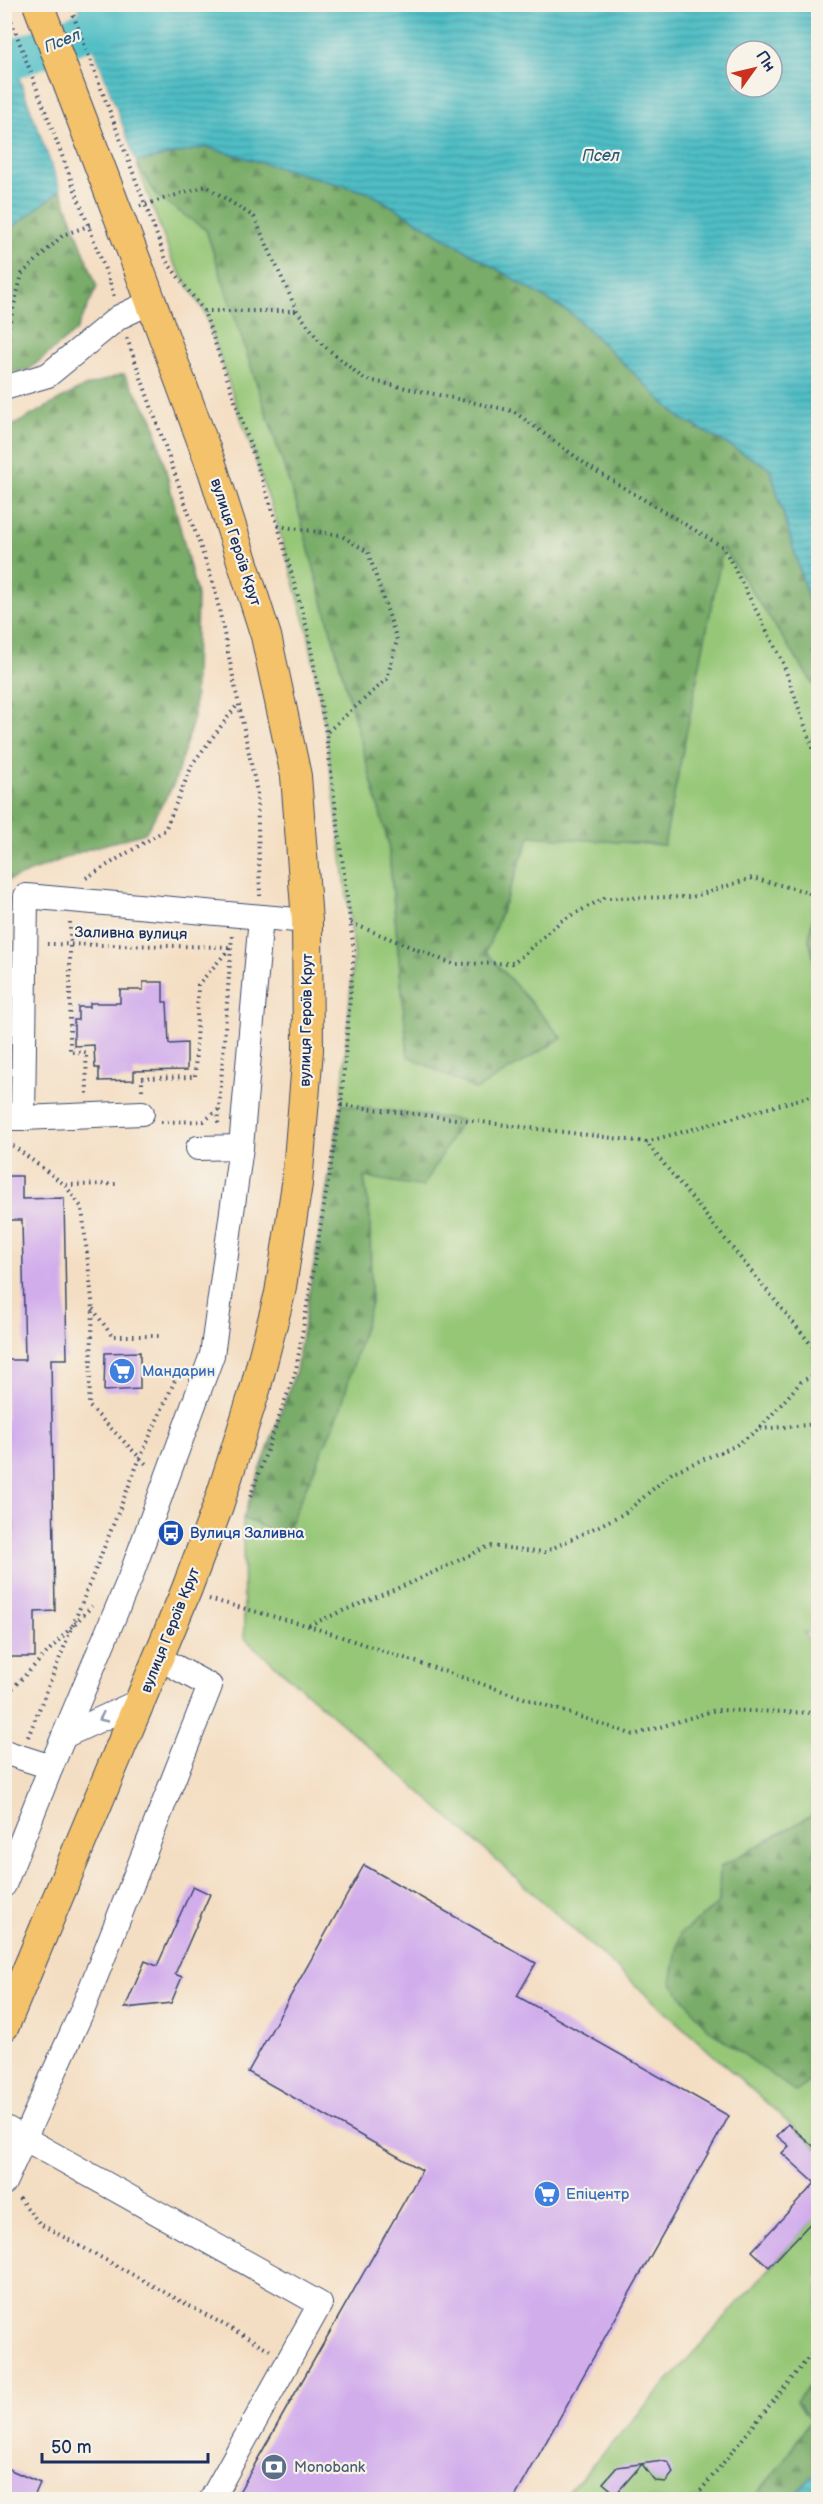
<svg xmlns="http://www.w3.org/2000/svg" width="823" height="2504" font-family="'Balsamiq Sans',sans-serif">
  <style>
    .grass { fill: #96c777; stroke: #587b6a; stroke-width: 1.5 }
    .forest { fill: url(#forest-firs); stroke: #4a6e63; stroke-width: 1.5 }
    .water { fill: url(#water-rules); stroke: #367692; stroke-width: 1.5; fill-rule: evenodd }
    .pier { fill: #f4dec3 }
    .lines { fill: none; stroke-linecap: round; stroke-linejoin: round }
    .river { stroke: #50bec5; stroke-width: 40 }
    .building { fill: #d2adec }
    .minor-casing { stroke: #3c496d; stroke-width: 26 }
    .major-casing { stroke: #3c496d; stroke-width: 32 }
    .path { stroke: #3c496d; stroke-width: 4; stroke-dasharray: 1.5 4.5; stroke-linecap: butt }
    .minor { stroke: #fff; stroke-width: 24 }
    .major { stroke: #f3c26a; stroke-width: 30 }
    .major-bridge-casing { stroke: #3c496d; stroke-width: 32; stroke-linecap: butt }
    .path-bridge { stroke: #3c496d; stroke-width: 4; stroke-dasharray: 1.5 4.5; stroke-linecap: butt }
    .major-bridge { stroke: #f3c26a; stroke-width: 30 }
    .oneway { stroke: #8d97ae }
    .labels { text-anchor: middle; stroke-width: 4.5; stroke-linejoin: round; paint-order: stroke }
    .street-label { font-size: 15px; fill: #1b2f5e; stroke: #f7f3e8 }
    .shop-label { font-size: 15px; fill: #366cbe; stroke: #f7f3e8; text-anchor: start }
    .transit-label { font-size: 15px; fill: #164399; stroke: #f7f3e8; text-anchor: start }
    .service-label { font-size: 15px; fill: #4e5e75; stroke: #f7f3e8; text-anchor: start }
    .water-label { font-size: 16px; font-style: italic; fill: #2b5a7d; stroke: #f7f3e8 }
  </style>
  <defs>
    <pattern id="forest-firs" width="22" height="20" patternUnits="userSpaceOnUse" patternTransform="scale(1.5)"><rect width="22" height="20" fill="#78ac68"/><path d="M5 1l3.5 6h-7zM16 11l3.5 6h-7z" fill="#628c59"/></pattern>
    <pattern id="water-rules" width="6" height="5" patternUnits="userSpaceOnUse" patternTransform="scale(1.5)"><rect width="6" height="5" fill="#50bec5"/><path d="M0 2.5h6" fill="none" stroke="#429ba3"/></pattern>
  </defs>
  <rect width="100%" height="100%" fill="#f7f3e8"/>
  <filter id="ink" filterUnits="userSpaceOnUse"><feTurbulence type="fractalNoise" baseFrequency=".0167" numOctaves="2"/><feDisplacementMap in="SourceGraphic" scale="12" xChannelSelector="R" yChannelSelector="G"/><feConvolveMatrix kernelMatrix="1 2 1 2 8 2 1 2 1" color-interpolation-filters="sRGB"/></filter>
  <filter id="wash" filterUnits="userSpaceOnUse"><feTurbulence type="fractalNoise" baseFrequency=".008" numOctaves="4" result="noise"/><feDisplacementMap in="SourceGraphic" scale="24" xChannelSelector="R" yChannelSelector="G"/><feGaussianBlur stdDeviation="1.35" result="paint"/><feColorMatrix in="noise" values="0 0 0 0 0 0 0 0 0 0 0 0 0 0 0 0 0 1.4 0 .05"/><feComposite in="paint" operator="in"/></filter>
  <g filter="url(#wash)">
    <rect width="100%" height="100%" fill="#f4dec3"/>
    <g class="grass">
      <path d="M136 162 157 196 206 230 298 509 388 842 408 1056 562 1038 486 952 530 836 664 845 723 547 818 691V886L809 940 818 972V1635L804 1632 818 1659V1812L720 1867 719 1903 680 1934 796 2091 818 2074V2149L408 1781 244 1638 243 1518 284 1536 371 1304 370 1218 364 1176 461 1120 341 1105 354 950 326 734 308 632 278 526 204 311 172 260Z"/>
      <path d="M818 2214V2376L796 2401 811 2420 782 2463 753 2499 561 2500Z"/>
    </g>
    <g class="forest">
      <path d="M207 147 370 193 572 314 680 418 770 468 809 602 818 615V691L723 548 664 845 530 836 486 952 562 1038 476 1090 408 1056 388 842 298 509 206 230 157 196 136 162Z"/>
      <path d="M61 190 97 287 76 331 28 370 5 373V233Z"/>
      <path d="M124 374 153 419 197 595 194 717 174 784 145 833 88 849 5 882V430L81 388Z"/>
      <path d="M818 886V972L809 940Z"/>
      <path d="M341 1105 462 1120 423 1187 364 1177 370 1218 371 1303 340 1411 284 1537 243 1518 296 1370Z"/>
      <path d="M818 1812V2074L796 2092 707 2028 671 1982 680 1934 719 1903 720 1867Z"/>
      <path d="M818 2376V2470L791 2499 753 2500 782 2463 811 2420 796 2401Z"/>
    </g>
    <g class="water">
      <path d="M77 5H818V615L809 602 770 468 680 418 572 314 370 193 207 147 136 162ZM736 51H772V87H736Z"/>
      <path d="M4 38 61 190 5 233H4Z"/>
      <path d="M818 2470V2499H791Z"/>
    </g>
    <g class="pier">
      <path d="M74 4 77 5 137 165 133 163Z"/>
      <path d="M4 35 7 36 63 188 62 192Z"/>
    </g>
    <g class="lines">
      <path class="river" d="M4 63 153 4"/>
    </g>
    <g id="blocks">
      <g class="building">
        <path d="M143 982H163V1002H167L169 1044 187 1043V1070L134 1071V1080L99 1081V1068H95L94 1045 74 1046V1020H78V1007H90V1003H120V990H143Z"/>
        <path d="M4 1176H22V1199L64 1198 67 1359H51L55 1611 35 1612V1657H4V1612H9L5 1360H25L22 1220H4Z"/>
        <path d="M140 1352V1389L104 1391 105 1353Z"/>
        <path d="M364 1865 536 1963 517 1996 729 2116 514 2499H235L422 2170 248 2072Z"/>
        <path d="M193 1886 210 1894 175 1974 182 1977 171 2003 125 2008 145 1961 157 1966Z"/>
        <path d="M788 2124 819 2151V2214L769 2267 752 2251 815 2183 782 2153 789 2146 777 2136Z"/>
        <path d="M663 2461 669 2463 673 2473 666 2482 655 2481 642 2464 616 2494 603 2483 617 2467Z"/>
        <path d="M4 2467 40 2483 33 2499H4Z"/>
      </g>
    </g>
  </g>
  <g filter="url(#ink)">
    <use href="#blocks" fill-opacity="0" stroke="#3c496d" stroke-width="1.5"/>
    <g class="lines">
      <defs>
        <g id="minor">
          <path d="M4 388 48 375 119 317 151 302"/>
          <path d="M4 1118H23L26 896 307 921"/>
          <path d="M23 1118 142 1113"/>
          <path d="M198 1148 241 1147"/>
          <path d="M64 1736 142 1700"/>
          <path d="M4 1752 51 1767"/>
          <path d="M4 1885 51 1767 130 1578 212 1355 241 1147 261 917"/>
          <path d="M4 2127 320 2304 211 2500"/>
          <path d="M4 2183 82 2011 210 1686 159 1658"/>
        </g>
        <path id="major" d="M4 2026 186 1591 218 1506 255 1390 280 1293 297 1184 308 1050 307 921 296 776 266 636 213 470 140 272"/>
      </defs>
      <use href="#minor" class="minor-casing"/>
      <use href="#major" class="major-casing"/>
      <g class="path">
        <path d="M140 206 206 186 254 217 297 311 322 344 364 379 513 411 591 468 723 547 782 660 818 763"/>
        <path d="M167 262 204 311 278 526 308 632 326 733 354 951 341 1105 296 1370 249 1500"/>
        <path d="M110 283 114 297"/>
        <path d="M204 311H296"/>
        <path d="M127 338 214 585 257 792 260 896"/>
        <path d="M4 344 22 274 63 235 94 224"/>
        <path d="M278 526 340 535 368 552 397 640 387 679 326 733"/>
        <path d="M86 878 165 830 193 763 238 704"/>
        <path d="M70 922V1052H86L87 1094"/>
        <path d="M351 923 453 964 514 963 561 921 604 898 692 897 752 878 808 892 818 901"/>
        <path d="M47 944 232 947"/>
        <path d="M142 1090V1078L195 1077 198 985 230 948"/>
        <path d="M341 1105 646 1142 818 1353"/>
        <path d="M161 1122 204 1121 219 1109 232 935"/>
        <path d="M218 1123 219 1109"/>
        <path d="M8 1142 65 1185 82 1208 93 1309 89 1406 148 1466"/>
        <path d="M646 1142 818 1094"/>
        <path d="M66 1185 119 1184"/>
        <path d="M93 1309 112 1336H161"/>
        <path d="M760 1429 818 1424"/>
        <path d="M209 1599 309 1626 634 1735 716 1710 818 1713"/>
        <path d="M309 1625 415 1581 489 1546 545 1552 625 1513 673 1472 735 1446 759 1429 801 1382 818 1372"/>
        <path d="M4 1697 92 1606"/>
        <path d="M28 1737 140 1458 180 1369"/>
        <path d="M19 2198 40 2224 270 2350"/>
        <path d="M818 2303 816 2310 818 2313"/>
        <path d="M693 2500 818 2346"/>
      </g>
      <use href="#minor" class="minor"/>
      <use href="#major" class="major"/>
      <defs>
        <path id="major-bridge" d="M38 4 140 272"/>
      </defs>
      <use href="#major-bridge" class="major-bridge-casing"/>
      <g class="path-bridge">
        <path d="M5 4 110 283"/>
        <path d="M69 4 167 262"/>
      </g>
      <use href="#major-bridge" class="major-bridge"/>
    </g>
    <defs><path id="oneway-chevron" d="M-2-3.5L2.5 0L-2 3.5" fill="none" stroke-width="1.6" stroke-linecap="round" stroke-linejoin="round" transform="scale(1.5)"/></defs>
    <use class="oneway" href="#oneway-chevron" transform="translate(103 1718) rotate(155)"/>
  </g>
  <defs>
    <symbol id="supermarket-disc" viewBox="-11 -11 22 22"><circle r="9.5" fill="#3f7fe0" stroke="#f7f3e8"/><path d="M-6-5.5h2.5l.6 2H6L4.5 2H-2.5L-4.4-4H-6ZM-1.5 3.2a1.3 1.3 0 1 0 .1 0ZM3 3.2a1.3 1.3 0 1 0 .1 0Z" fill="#fff"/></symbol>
    <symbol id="bus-disc" viewBox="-11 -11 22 22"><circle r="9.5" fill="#1a4fb4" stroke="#f7f3e8"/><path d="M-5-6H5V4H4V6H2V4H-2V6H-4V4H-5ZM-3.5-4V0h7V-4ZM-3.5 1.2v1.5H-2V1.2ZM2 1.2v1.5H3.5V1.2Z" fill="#fff"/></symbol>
    <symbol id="bank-disc" viewBox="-11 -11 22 22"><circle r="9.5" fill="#5c6f8a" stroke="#f7f3e8"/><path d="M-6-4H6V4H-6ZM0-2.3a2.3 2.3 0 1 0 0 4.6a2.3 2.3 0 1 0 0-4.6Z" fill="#fff"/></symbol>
  </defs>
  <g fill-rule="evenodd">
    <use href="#supermarket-disc" x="107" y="1356" width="30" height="30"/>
    <use href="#bus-disc" x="156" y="1518" width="30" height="30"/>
    <use href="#supermarket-disc" x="532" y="2179" width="30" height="30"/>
    <use href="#bank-disc" x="259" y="2452" width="30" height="30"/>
  </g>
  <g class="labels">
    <g class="street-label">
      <text transform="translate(236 542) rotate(72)" y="5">вулиця Героїв Крут</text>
      <text transform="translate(131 933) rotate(1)" y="5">Заливна вулиця</text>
      <text transform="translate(306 1020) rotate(-89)" y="5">вулиця Героїв Крут</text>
      <text transform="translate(170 1630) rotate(-68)" y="5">вулиця Героїв Крут</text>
    </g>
    <g class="shop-label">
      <text x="142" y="1376">Мандарин</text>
      <text x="566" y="2199">Епіцентр</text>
    </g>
    <g class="transit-label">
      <text x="190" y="1538">Вулиця Заливна</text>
    </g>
    <g class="service-label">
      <text x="294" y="2472">Monobank</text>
    </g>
    <g class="water-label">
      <text transform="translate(62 40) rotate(-22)" y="6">Псел</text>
      <text x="601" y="161">Псел</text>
    </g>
  </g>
  <rect width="823" height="2504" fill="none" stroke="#f7f3e8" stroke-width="24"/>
  <g transform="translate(754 69) rotate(56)"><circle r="28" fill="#f7f3e8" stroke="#9fa5b1" stroke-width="1.5"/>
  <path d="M0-4.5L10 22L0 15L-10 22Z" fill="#c8321e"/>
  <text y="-9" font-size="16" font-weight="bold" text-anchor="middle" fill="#1b2f5e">Пн</text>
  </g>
  <path d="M42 2453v9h166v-9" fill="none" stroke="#1b2f5e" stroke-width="3"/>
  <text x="51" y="2453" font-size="18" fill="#1b2f5e" stroke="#f7f3e8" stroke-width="4.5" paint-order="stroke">50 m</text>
</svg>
